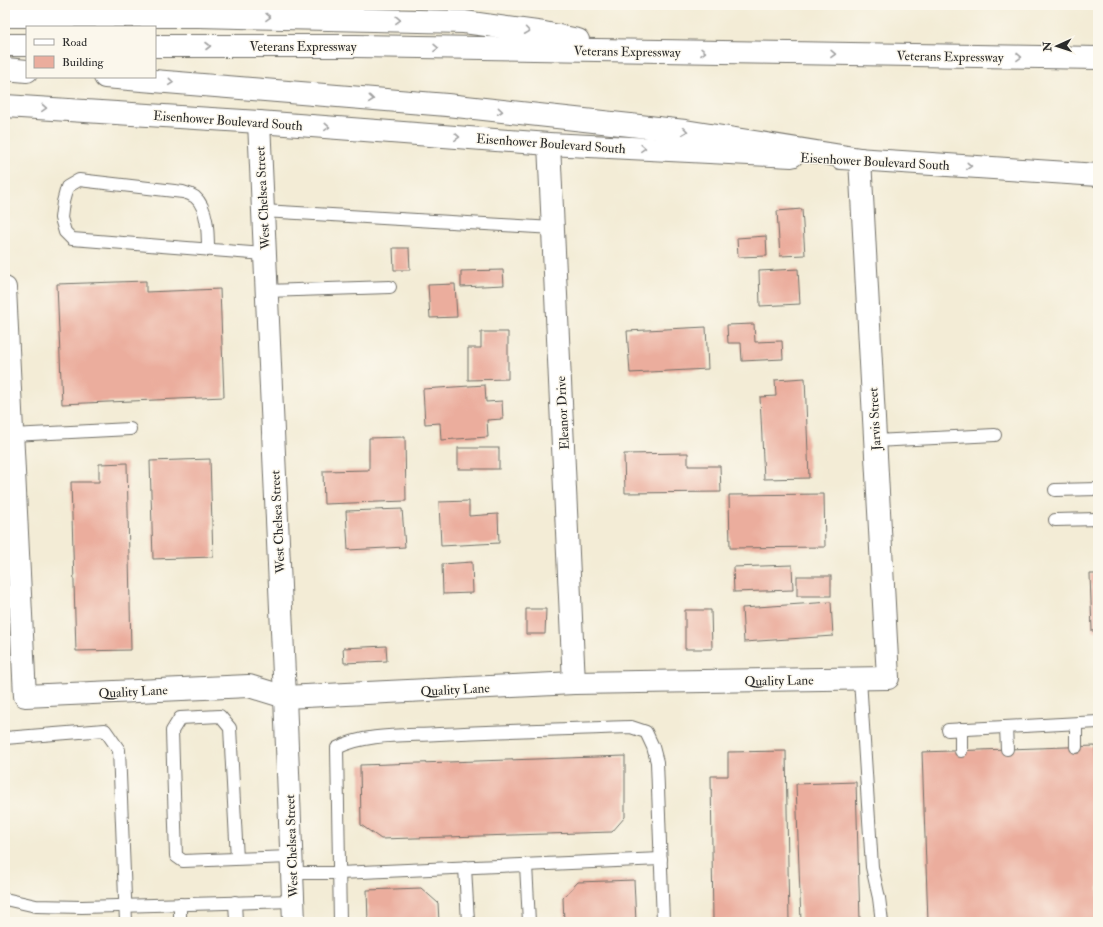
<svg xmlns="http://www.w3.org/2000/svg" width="1103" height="927" font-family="'IM FELL Double Pica',serif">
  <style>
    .building { fill: #ebad9d }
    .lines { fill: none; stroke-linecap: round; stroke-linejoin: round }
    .service-casing { stroke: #716f67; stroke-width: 14 }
    .minor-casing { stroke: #716f67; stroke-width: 24 }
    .secondary-casing { stroke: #716f67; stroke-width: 24 }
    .motorway-casing { stroke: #716f67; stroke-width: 24 }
    .service { stroke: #fff; stroke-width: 12 }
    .minor { stroke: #fff; stroke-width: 22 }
    .secondary { stroke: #fff; stroke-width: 22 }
    .motorway { stroke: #fff; stroke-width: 22 }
    .oneway { stroke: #a0a0a0 }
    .labels { text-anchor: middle; stroke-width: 3; stroke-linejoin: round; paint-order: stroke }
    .street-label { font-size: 13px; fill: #2b2b2b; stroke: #fbf7ec }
  </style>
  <rect width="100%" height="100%" fill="#fbf7ec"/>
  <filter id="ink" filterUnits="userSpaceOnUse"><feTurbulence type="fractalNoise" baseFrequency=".025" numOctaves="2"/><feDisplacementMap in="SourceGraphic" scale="8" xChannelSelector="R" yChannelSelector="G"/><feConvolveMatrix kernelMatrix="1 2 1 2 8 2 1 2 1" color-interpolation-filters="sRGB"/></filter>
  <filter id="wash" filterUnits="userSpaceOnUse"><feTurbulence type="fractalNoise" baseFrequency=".012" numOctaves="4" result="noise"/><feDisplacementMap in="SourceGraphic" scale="16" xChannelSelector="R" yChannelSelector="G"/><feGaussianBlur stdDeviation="0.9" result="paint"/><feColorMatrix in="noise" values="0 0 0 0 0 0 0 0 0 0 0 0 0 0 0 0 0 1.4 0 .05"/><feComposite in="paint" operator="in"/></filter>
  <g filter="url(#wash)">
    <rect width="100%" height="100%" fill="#f3ecd6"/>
    <g id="blocks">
      <g class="building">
        <path d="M802 209 805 255 780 256 777 211Z"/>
        <path d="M766 236 767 256 738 257 737 238Z"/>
        <path d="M393 248H409L410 270H394Z"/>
        <path d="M798 269 800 304 760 306 759 271Z"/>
        <path d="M503 270 504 285 461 287V271Z"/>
        <path d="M146 281V292L220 289 224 397 62 404 57 284Z"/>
        <path d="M455 284 457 317 430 318 428 285Z"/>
        <path d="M754 324 755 342 782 341 783 359 742 361 741 343H728L727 325Z"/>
        <path d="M706 327 708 369 630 373 627 331Z"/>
        <path d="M481 332H508V379L468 380V348H481Z"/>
        <path d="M805 378 809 478 764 479 760 397 776 396 775 380Z"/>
        <path d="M485 385 486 402 502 401 503 419 487 420 488 437 441 440 440 423 425 424 423 389Z"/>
        <path d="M405 437 406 501 324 504 323 471 369 470V438Z"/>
        <rect x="458" y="448" width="41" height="21"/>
        <path d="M688 453V466H720L721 492 625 493 624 454Z"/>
        <path d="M210 459 213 557 153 559 150 461Z"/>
        <path d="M127 463 131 650 76 651 71 482H99V464Z"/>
        <path d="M824 494 825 547 730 548 729 495Z"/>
        <path d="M469 501V516L498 514 499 543 441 546 439 502Z"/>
        <path d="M402 509 405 547 348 550 346 511Z"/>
        <path d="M472 562 473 593 443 594 442 564Z"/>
        <path d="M792 565 793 590 734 592 733 567Z"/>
        <path d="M1090 574H1098V631H1092Z"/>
        <rect x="797" y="576" width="34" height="20"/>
        <path d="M831 602 833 636 744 642 742 608Z"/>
        <path d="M526 609H546L545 634H526Z"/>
        <path d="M685 610H711L712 649H685Z"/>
        <path d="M386 646 387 661 344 663 343 648Z"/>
        <path d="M1095 746 1098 822V922H928L922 752Z"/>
        <path d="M786 751 789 922H713L711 776H728V752Z"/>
        <path d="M625 756V817L612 832 381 839 361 825 360 765Z"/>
        <path d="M856 782 860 921 801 922 796 784Z"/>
        <path d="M634 880 636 922H564L563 898 578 882Z"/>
        <path d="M421 888 438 903 439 922H368L367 890Z"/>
      </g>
    </g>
  </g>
  <g filter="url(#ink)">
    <use href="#blocks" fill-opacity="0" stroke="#716f67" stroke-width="1"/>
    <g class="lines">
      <defs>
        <g id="service">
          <path d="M263 211 553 228"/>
          <path d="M208 250C208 234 208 208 195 197 192 195 187 193 183 192L79 180 67 187 63 202 61 218 65 232 72 239 265 254"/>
          <path d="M266 291 390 287"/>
          <path d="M12 435 130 429"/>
          <path d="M875 441 995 435"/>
          <path d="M1055 490 1098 489"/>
          <path d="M1055 520 1098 519"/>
          <path d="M860 679 872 867 879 898 882 922"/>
          <path d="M1076 724V747"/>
          <path d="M1006 727 1007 749"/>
          <path d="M961 729V751"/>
          <path d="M948 730 1098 722"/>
          <path d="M5 738 105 730 119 750 126 922"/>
          <path d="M237 859 230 728 220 716 180 718 172 731 176 856 183 861 291 857"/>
          <path d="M526 865 529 922"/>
          <path d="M465 867 468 922"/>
          <path d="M292 873H339L661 859"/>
          <path d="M5 899 36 906 82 907 293 901"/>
          <path d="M235 902 236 922"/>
          <path d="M180 904V922"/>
          <path d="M340 922 337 748C366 733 406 736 439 734 503 731 567 729 631 727L646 732 653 747 657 762 663 922"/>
        </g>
        <g id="minor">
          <path d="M259 122 285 697 294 922"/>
          <path d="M549 144 574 683"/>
          <path d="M5 288 25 696 249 686 285 697 574 683 888 678 860 159"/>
        </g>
        <g id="secondary">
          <path d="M5 106 259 122 549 144 792 156"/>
          <path d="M841 158 1098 175"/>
        </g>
        <g id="motorway">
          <path d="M5 16H198L464 22 544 33 578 40"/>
          <path d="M5 45H27"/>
          <path d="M155 46H356L1098 58"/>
          <path d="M5 69 27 71"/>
          <path d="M105 77 447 105 685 131 860 159"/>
        </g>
      </defs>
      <use href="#service" class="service-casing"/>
      <use href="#minor" class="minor-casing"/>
      <use href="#secondary" class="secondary-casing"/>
      <use href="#motorway" class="motorway-casing"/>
      <use href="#service" class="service"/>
      <use href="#minor" class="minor"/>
      <use href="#secondary" class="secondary"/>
      <use href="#motorway" class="motorway"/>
    </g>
    <defs><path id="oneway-chevron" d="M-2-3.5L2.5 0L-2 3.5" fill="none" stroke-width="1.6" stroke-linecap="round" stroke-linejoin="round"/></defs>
    <g class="oneway">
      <use href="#oneway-chevron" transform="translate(268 17) rotate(1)"/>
      <use href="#oneway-chevron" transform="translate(398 20) rotate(2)"/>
      <use href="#oneway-chevron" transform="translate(527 31) rotate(8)"/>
      <use href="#oneway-chevron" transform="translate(208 46)"/>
      <use href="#oneway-chevron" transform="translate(436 48) rotate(1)"/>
      <use href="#oneway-chevron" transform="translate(703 52) rotate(1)"/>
      <use href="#oneway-chevron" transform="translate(833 54) rotate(1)"/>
      <use href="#oneway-chevron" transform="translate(1019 57) rotate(1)"/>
      <use href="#oneway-chevron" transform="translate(171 82) rotate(5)"/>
      <use href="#oneway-chevron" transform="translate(371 99) rotate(5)"/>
      <use href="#oneway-chevron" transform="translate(44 108) rotate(4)"/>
      <use href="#oneway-chevron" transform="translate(500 111) rotate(6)"/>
      <use href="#oneway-chevron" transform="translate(327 127) rotate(4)"/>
      <use href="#oneway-chevron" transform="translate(685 131) rotate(8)"/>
      <use href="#oneway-chevron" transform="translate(457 137) rotate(4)"/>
      <use href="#oneway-chevron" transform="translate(643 148) rotate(3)"/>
      <use href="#oneway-chevron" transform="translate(969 166) rotate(4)"/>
    </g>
  </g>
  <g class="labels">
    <g class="street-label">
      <text x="303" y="51">Veterans Expressway</text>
      <text transform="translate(627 51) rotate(1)" y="5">Veterans Expressway</text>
      <text transform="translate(950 56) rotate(1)" y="5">Veterans Expressway</text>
      <text transform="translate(228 120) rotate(4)" y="5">Eisenhower Boulevard South</text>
      <text transform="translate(551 143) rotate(4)" y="5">Eisenhower Boulevard South</text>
      <text transform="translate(875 161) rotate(3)" y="5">Eisenhower Boulevard South</text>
      <text transform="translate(262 198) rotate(-93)" y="5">West Chelsea Street</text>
      <text transform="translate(562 413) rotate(-93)" y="5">Eleanor Drive</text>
      <text transform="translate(874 419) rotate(-93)" y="5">Jarvis Street</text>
      <text transform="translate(277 522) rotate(-93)" y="5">West Chelsea Street</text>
      <text transform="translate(779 680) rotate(-1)" y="5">Quality Lane</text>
      <text transform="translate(455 689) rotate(-3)" y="5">Quality Lane</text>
      <text transform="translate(133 691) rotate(-3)" y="5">Quality Lane</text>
      <text transform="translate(291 846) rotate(-92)" y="5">West Chelsea Street</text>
    </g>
  </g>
  <rect width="1103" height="927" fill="none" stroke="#fbf7ec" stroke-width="20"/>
  <rect x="26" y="26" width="130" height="52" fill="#fbf7ec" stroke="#a8a59f"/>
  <rect x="34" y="39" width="20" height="6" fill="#ffffff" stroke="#a8a59f"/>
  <text x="62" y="46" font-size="12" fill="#2b2b2b">Road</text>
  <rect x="34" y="56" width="20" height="12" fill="#ebad9d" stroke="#a8a59f"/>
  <text x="62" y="66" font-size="12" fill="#2b2b2b">Building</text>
  <g transform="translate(1057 46) rotate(267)" stroke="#fbf7ec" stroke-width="3" paint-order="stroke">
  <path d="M0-3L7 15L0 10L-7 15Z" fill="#2b2b2b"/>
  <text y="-6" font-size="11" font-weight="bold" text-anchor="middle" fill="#2b2b2b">N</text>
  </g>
</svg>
